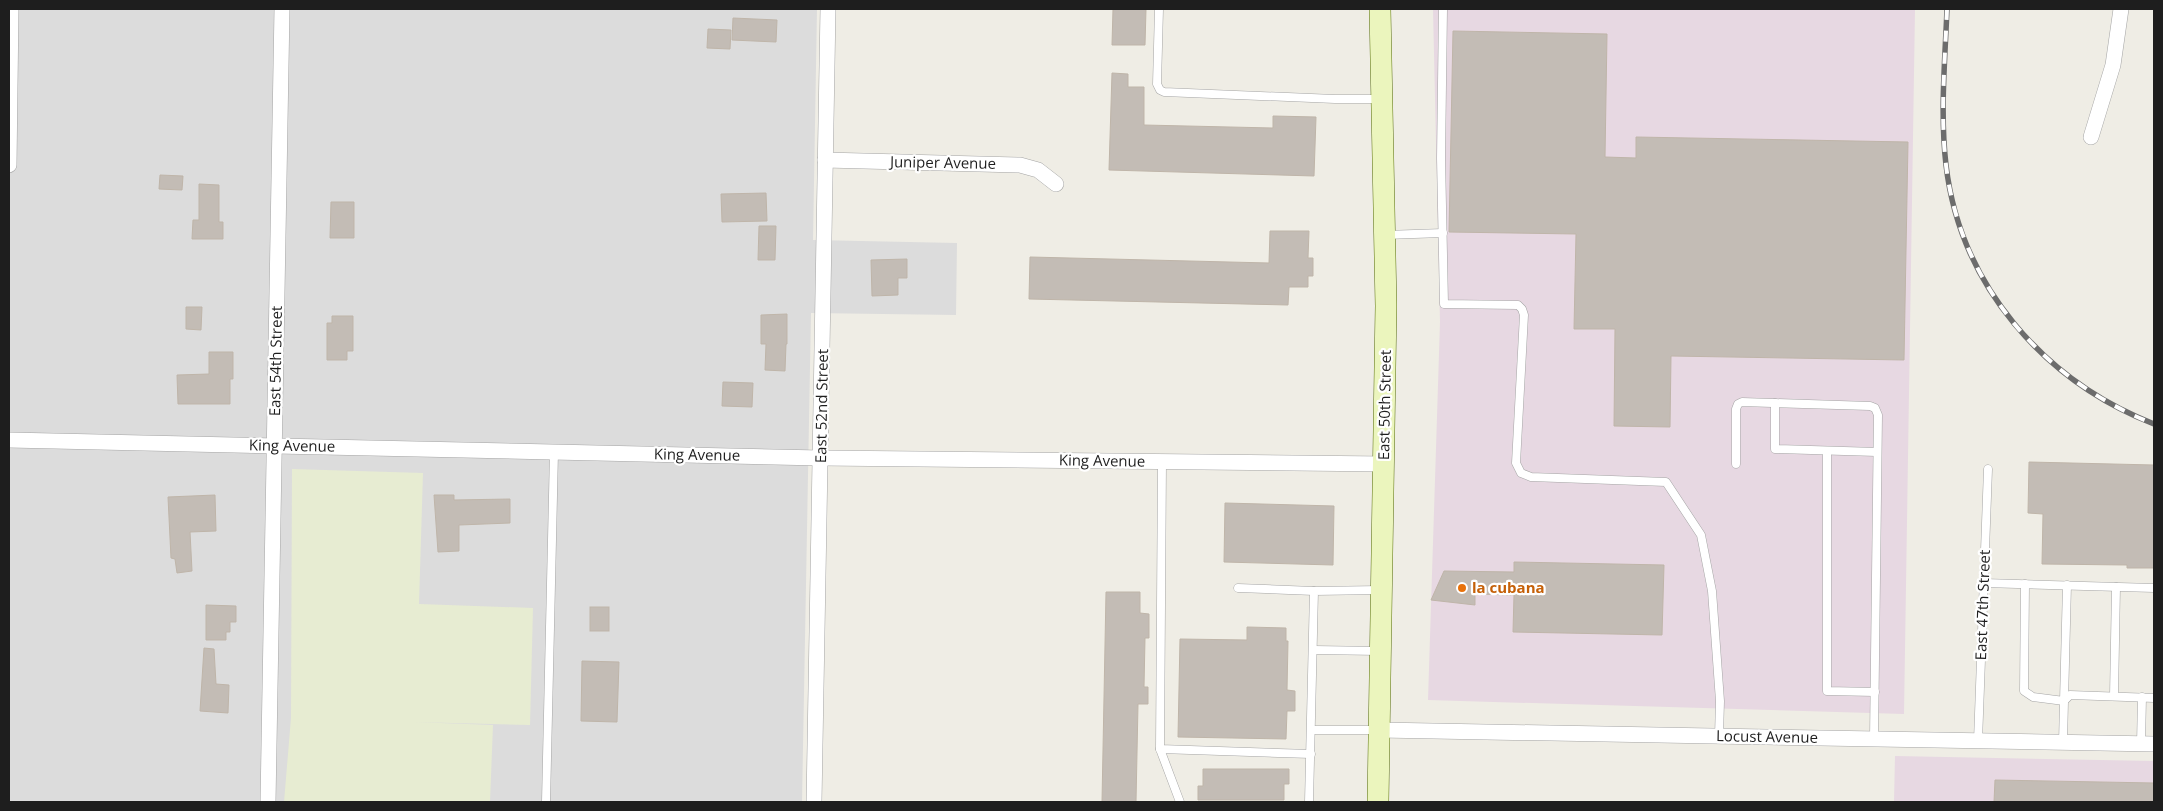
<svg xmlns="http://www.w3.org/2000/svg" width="2163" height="811" font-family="'Open Sans',sans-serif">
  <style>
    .residential { fill: #dcdcdc }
    .industrial { fill: #e7d8e2 }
    .farmland { fill: #e7ecd2 }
    .building { fill: #c3bcb5; stroke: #bfb5a9 }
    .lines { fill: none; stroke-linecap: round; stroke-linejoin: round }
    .lane-casing { stroke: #a5a5a5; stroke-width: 9 }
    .street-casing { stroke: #a5a5a5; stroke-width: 16 }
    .secondary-casing { stroke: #586e0d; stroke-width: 22 }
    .lane { stroke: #fff; stroke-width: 8 }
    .street { stroke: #fff; stroke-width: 15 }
    .secondary { stroke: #ebf5bd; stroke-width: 21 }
    .rail-casing { stroke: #6c6c6c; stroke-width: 5.5 }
    .rail { stroke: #fff; stroke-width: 4; stroke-dasharray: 11; stroke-linecap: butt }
    .food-dot { fill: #e8710a; stroke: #fff; stroke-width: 2 }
    .labels { text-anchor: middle; stroke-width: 4.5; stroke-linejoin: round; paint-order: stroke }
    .street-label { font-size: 15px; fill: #1e1e1e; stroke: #fff }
    .food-label { font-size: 15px; font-weight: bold; fill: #c56008; stroke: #fff; text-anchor: start }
  </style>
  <rect width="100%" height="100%" fill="#efede5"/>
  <path class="residential" d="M9 9H817L813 240 957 243 956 315 811 313 802 802H9Z"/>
  <g class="industrial">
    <path d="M1433 9H1915L1904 714 1428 700 1440 322Z"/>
    <path d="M1895 756 2154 761V802H1894Z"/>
  </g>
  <path class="farmland" d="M292 469 423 473 419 604 533 608 530 725 414 722 493 725 490 802H284L291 718Z"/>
  <g class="building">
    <path d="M1113 9H1146L1145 45H1112Z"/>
    <path d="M733 18 777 20 776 42 732 40Z"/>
    <path d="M708 29 731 30 730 49 707 48Z"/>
    <path d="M1453 31 1607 34 1605 157 1636 158V137L1908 142 1904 360 1671 356 1670 427 1614 426 1615 329H1574L1576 234 1449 232Z"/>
    <path d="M1112 73 1128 74V87H1144V125L1273 128V116L1316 117 1314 176 1109 170Z"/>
    <path d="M160 175 183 176 182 190 159 189Z"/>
    <path d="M199 184 219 185V222H223V239H192L193 220H199Z"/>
    <path d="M766 193 767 221 722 222 721 194Z"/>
    <path d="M331 202H354V238H330Z"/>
    <path d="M759 226H776L775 260H758Z"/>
    <path d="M1270 231H1309L1308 258H1313V276H1308V287H1289L1288 305 1029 299 1030 257 1269 263Z"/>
    <path d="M907 259V278H898V295L872 296 871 260Z"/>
    <path d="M186 307H202L201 330 186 329Z"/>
    <path d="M787 314V344H786L785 371 765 370 766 344H761V315Z"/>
    <path d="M332 316H353V351H347V360H327V323H332Z"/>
    <path d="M209 352H233V379H230V404H178L177 375 209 374Z"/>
    <path d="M723 382 753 383 752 407 722 406Z"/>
    <path d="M2029 462 2154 465V568H2127V565L2042 564 2043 514 2028 513Z"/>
    <path d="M215 495 216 531 190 532 192 571 177 573 175 559 171 558 168 497Z"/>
    <path d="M434 495H454V500L510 499V523L459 525V551L438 552Z"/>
    <path d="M1225 503 1334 506 1333 565 1224 562Z"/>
    <path d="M1514 562 1664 565 1662 635 1513 632 1514 595 1475 594V605L1431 600 1444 571 1514 572Z"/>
    <path d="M1106 592H1140V613L1149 614V638H1145L1144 687H1148V704H1138L1136 802H1102Z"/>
    <path d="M206 605 236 606V622H230V632H226V640H206Z"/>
    <rect x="590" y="607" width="19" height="24"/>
    <path d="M1247 627 1286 628V641H1288L1287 690 1295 691V711H1287L1286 739 1178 737 1180 639 1247 640Z"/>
    <path d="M204 648 214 649 216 684 229 685 228 713 200 711Z"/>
    <path d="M582 661 619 662 617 722 581 721Z"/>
    <path d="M1203 769H1289V784H1284V800H1198V786H1203Z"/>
    <path d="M1995 780 2154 783V802H1994Z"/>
  </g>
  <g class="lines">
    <defs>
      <g id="lane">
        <path d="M1159 9 1157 84 1160 90 1164 92 1335 99H1380"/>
        <path d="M1443 9 1441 158 1444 304 1518 305 1522 309 1524 315 1516 463 1521 473 1531 477 1666 482 1701 535 1712 591 1720 701 1719 736"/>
        <path d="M1385 235 1443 233"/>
        <path d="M1775 403V449L1877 452"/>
        <path d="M1827 451V691L1875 692"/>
        <path d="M1162 462 1160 749 1311 754"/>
        <path d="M1736 464V409L1738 404 1742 402 1870 406 1875 408 1878 415 1874 739"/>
        <path d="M1984 583 2154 588"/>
        <path d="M2025 584 2024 691 2033 697 2064 701 2067 585"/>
        <path d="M1238 588 1314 591"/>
        <path d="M1314 650 1379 651"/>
        <path d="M2114 696 2116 587"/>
        <path d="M1312 730H1378"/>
        <path d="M1978 741 1988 469"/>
        <path d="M2063 743 2064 701 2070 695 2154 698"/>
        <path d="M2141 744 2142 697"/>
        <path d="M1160 749 1180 802"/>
        <path d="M546 802 554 452"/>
        <path d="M1309 802 1314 591 1380 590"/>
      </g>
      <g id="street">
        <path d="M2091 137 2113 65 2121 9"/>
        <path d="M825 160 1020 165 1038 170 1056 184"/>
        <path d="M9 165 11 9"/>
        <path d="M9 440 821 458 1385 464"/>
        <path d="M1380 730 2154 744"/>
        <path d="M268 802 282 9"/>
        <path d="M814 802 828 9"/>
      </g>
      <path id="secondary" d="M1378 802 1386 306 1380 9"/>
    </defs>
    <use href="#lane" class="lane-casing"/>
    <use href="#street" class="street-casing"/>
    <use href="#secondary" class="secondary-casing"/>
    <use href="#lane" class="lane"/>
    <use href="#street" class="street"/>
    <use href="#secondary" class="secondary"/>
    <defs>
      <path id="rail" d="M1947 9C1945 60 1940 114 1946 165 1960 285 2044 381 2154 424"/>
    </defs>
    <use href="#rail" class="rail-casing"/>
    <use href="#rail" class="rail"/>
  </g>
  <circle class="food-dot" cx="1462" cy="588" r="5"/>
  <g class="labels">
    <g class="street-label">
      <text transform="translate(943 163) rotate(1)" y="5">Juniper Avenue</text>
      <text transform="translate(276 361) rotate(-89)" y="5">East 54th Street</text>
      <text transform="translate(1385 405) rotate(-89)" y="5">East 50th Street</text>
      <text transform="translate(822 406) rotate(-89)" y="5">East 52nd Street</text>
      <text transform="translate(292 446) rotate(1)" y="5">King Avenue</text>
      <text transform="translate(697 455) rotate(1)" y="5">King Avenue</text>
      <text transform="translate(1102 461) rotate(1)" y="5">King Avenue</text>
      <text transform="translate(1983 605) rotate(-88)" y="5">East 47th Street</text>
      <text transform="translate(1767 737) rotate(1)" y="5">Locust Avenue</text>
    </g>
    <g class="food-label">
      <text x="1472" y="593">la cubana</text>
    </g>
  </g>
  <rect width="2163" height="811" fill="none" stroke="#1e1e1e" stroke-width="20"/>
</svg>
